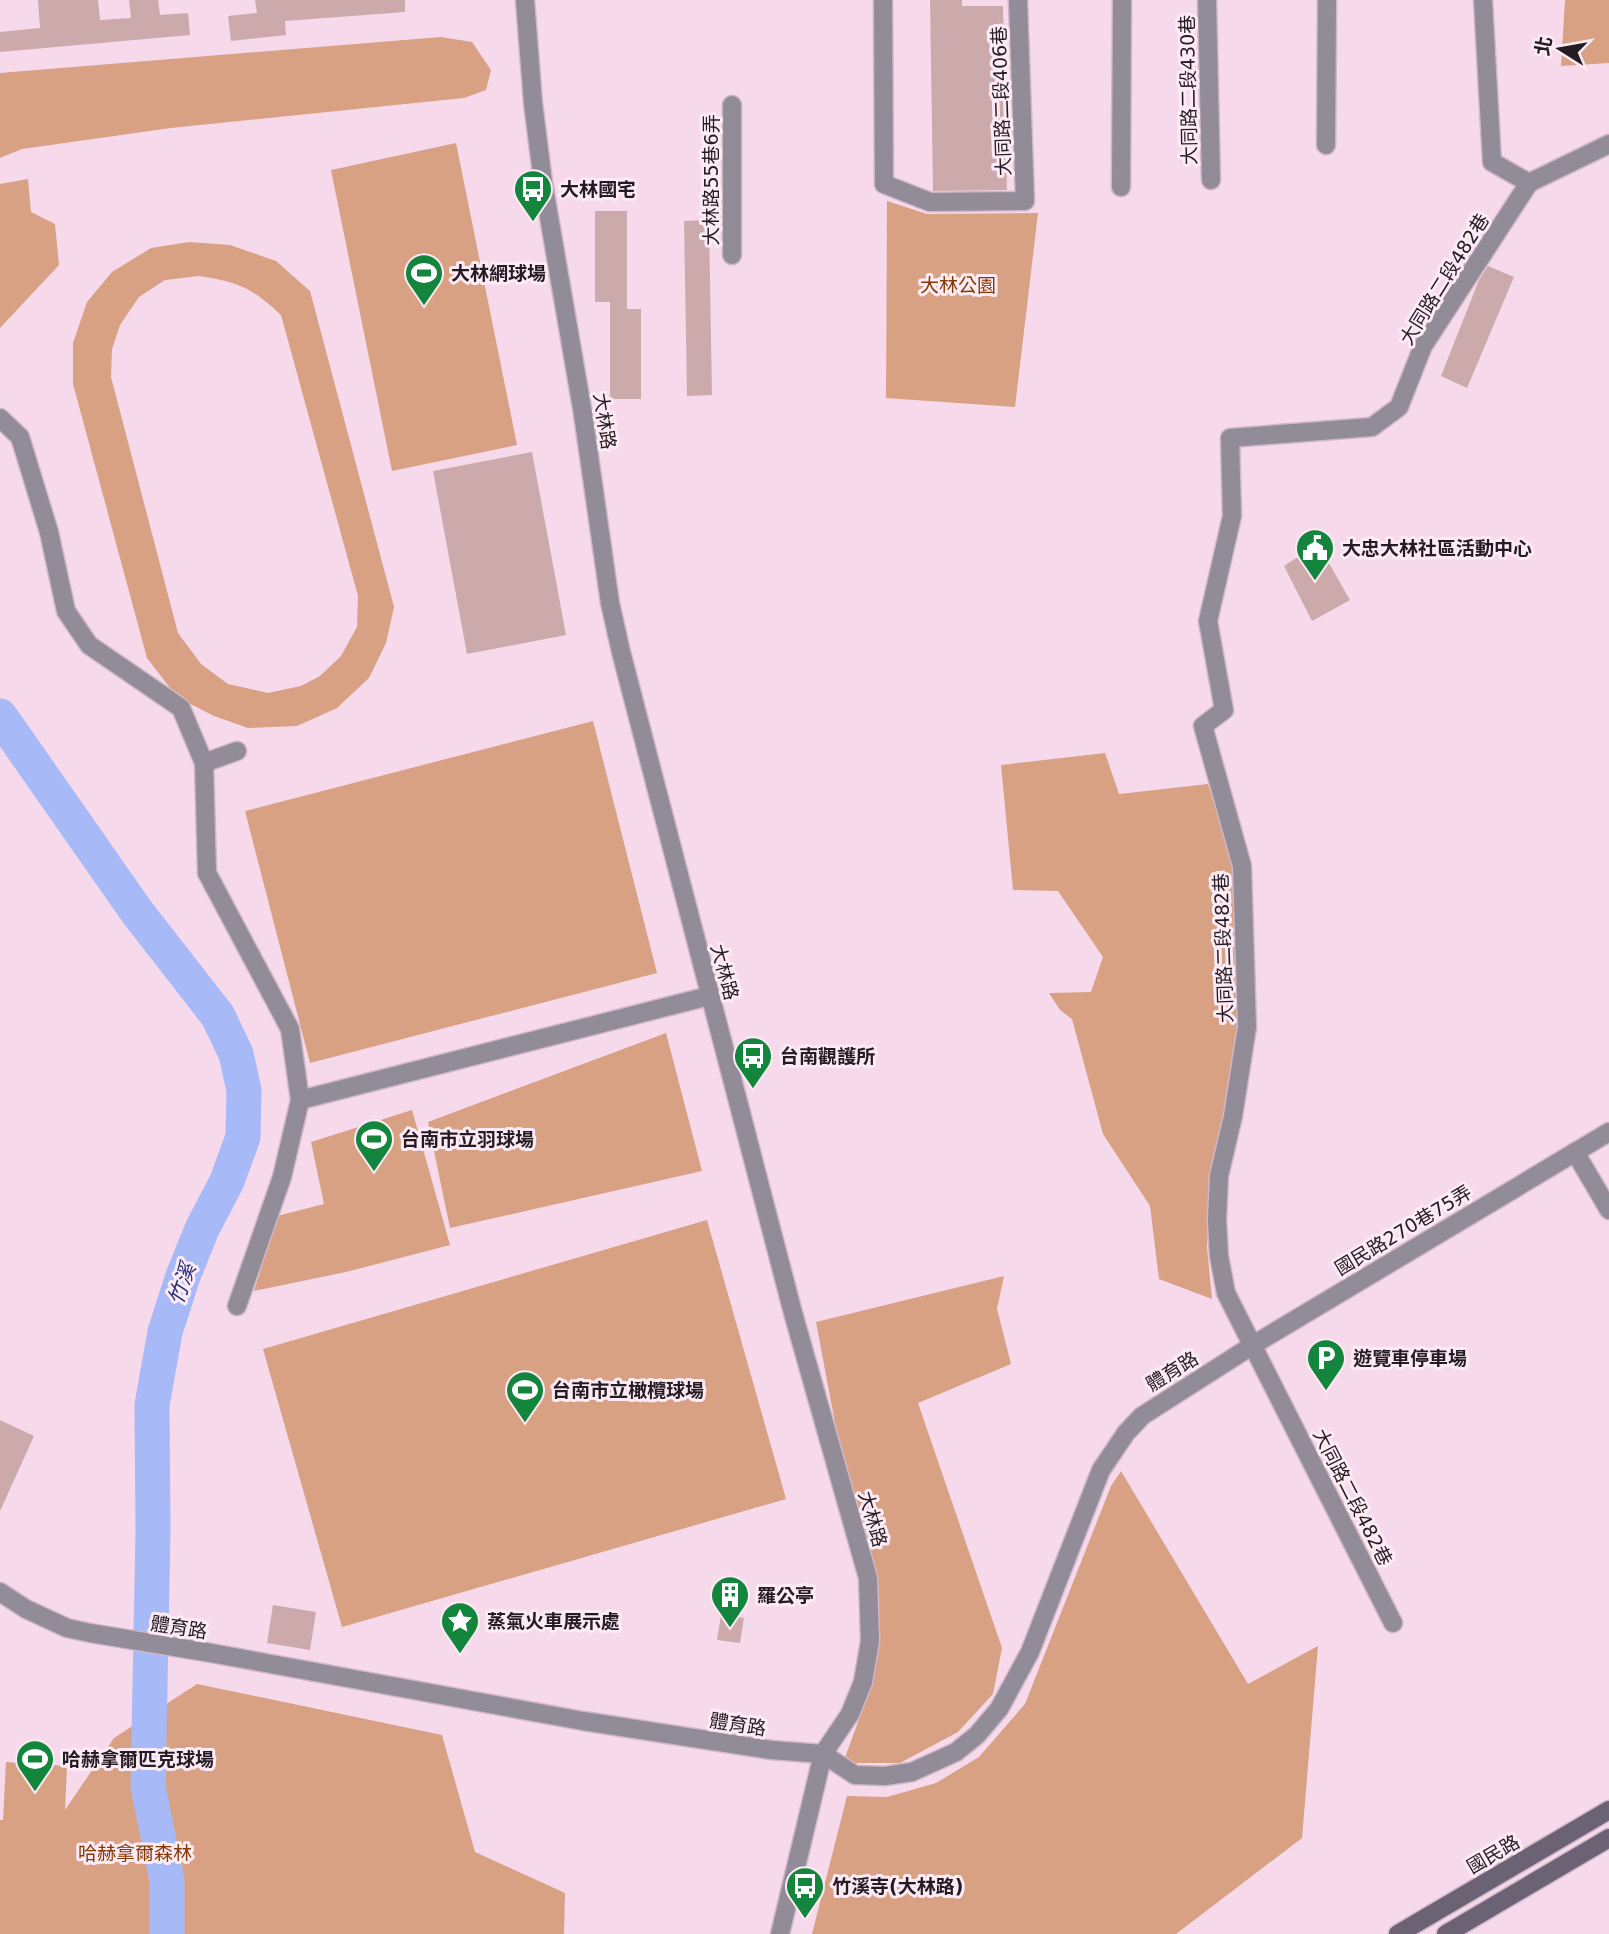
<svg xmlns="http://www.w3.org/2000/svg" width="1609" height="1934" font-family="'DejaVu Sans','Noto Sans TC',sans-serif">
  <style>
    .green { fill: #d9a184; fill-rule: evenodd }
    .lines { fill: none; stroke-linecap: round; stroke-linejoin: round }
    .river { stroke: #a7b9f7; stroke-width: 35 }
    .building { fill: #ccaaac }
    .street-casing { stroke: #d0b7c7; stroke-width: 21 }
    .secondary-casing { stroke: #d0b7c7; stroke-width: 21 }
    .street { stroke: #918c98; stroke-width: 18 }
    .secondary { stroke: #6b6374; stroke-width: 18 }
    .labels { text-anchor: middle; stroke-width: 6; stroke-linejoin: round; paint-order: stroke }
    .street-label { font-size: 19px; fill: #251b22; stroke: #fceaf5 }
    .poi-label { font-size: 19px; font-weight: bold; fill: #251b22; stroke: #fceaf5; text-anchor: start }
    .park-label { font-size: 19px; fill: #853800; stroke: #fceaf5 }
    .water-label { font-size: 21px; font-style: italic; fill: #263278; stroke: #fceaf5 }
  </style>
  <rect width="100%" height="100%" fill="#f6d9eb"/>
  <g class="green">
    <path d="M1565 0H1609V63L1561 66Z"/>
    <path d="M441 37 472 42 491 70 486 90 464 98 171 128 22 149 0 158V73Z"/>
    <path d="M456 143 517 445 392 471 331 170Z"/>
    <path d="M28 179 31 212 55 224 59 265 0 328V184Z"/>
    <path d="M887 201 927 214 1038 213 1015 407 886 398Z"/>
    <path d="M189 242 230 245 276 261 310 291 394 607 386 643 369 678 337 708 297 726 248 728 214 716 177 697 147 658 73 384V343L87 302 112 272 151 248ZM199 276C238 282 251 287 281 315L358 596 357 627 341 656 320 676 301 686 268 693 228 684 201 664 178 633 111 377 112 349 120 325 139 297 165 280Z"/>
    <path d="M593 721 657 973 310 1063 245 811Z"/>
    <path d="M1105 753 1119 794 1208 784 1237 870 1243 1025 1228 1119 1211 1172 1207 1247 1212 1299 1159 1279 1150 1206 1103 1134 1072 1019 1060 1010 1049 993 1091 992 1103 957 1058 891 1013 890 1001 765Z"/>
    <path d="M666 1033 702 1171 450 1228 428 1122Z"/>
    <path d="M412 1110 450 1245 346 1272 254 1291 277 1216 324 1204 311 1142Z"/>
    <path d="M707 1220 786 1499 342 1627 263 1349Z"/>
    <path d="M1004 1276 997 1309 1011 1364 918 1403 1002 1648 993 1694 958 1732 900 1763H843L873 1681 874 1580 845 1476 816 1322Z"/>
    <path d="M1121 1471 1248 1684 1318 1646 1302 1838 1176 1934H812L847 1796 887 1797 936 1783 979 1757 1025 1704 1111 1486Z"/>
    <path d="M197 1684 442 1735 475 1852 565 1893 564 1934H0V1820H3L6 1762 67 1766 65 1810 114 1738Z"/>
  </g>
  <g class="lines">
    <path class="river" d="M0 716 137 912 218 1016 236 1054 244 1090 243 1137 227 1181 202 1229 183 1276 165 1332 152 1405 153 1531 148 1787 167 1880V1934"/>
  </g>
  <g class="building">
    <path d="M38 0H98L100 20 131 18 129 0H158L160 15 188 13 190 35 0 52V32L40 28Z"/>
    <path d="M255 0H405V12L285 21 286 35 231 41 228 16 257 13Z"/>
    <path d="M930 0H962V6H1003L1007 190 933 191Z"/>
    <path d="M595 211H627V309H641V399H610V302H595Z"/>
    <path d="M709 220 712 395 687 396 684 221Z"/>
    <path d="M1488 266 1514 277 1467 388 1441 376 1479 280Z"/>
    <path d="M532 452 566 635 467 654 433 471Z"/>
    <path d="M1318 544 1350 600 1312 621 1284 566Z"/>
    <path d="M0 1420 34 1436 0 1511Z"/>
    <path d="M273 1605 316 1612 310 1650 267 1643Z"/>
    <path d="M721 1615 744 1618 740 1643 717 1640Z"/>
  </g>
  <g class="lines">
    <defs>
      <g id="street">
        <path d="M525 0 533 103 543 182 583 414 610 603 621 652 793 1313 868 1578 870 1641 863 1682 850 1714 823 1754 780 1934"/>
        <path d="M883 0 884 184 930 202 1025 201 1018 0"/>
        <path d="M1207 0 1211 180"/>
        <path d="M1483 0 1492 162 1529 183"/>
        <path d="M732 105V255"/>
        <path d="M1326 145 1327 0"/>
        <path d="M1121 187 1122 0"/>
        <path d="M0 418 20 437 49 532 66 611 89 645 181 708 204 763 207 873 290 1029 300 1100 282 1177 237 1306"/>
        <path d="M204 763 237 751"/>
        <path d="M300 1100 709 996"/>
        <path d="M1575 1152 1609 1210"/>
        <path d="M0 1592 26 1609 67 1628 90 1633 211 1653 583 1721 771 1750 823 1754 855 1775 885 1776 912 1772 956 1752 977 1735 999 1709 1030 1652 1101 1470 1126 1433 1142 1416 1253 1345 1609 1132"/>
        <path d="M1393 1623 1226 1293 1219 1256 1217 1220 1219 1176 1233 1116 1247 1027 1242 866 1203 726 1224 710 1208 621 1232 516 1230 438 1372 427 1399 407 1423 346 1529 183 1609 144"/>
      </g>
      <g id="secondary">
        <path d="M1398 1934 1609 1810"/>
        <path d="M1446 1934 1609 1838"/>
      </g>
    </defs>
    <use href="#street" class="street-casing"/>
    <use href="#secondary" class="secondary-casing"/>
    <use href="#street" class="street"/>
    <use href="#secondary" class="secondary"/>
  </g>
  <defs>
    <symbol id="bus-pin" viewBox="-11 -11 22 30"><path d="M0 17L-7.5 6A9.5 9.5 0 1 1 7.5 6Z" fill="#13853d" stroke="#fceaf5"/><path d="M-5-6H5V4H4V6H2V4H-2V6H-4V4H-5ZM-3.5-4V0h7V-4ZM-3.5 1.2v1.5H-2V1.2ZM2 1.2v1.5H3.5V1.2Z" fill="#fff"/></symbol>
    <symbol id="stadium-pin" viewBox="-11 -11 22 30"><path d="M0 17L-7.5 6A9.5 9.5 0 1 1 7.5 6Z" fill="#13853d" stroke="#fceaf5"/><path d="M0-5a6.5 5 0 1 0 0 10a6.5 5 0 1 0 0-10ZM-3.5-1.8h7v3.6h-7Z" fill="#fff"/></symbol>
    <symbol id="civic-pin" viewBox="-11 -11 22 30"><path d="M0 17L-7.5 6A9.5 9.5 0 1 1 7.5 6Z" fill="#13853d" stroke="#fceaf5"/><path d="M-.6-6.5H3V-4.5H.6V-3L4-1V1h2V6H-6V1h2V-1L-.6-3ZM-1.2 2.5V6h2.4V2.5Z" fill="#fff"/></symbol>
    <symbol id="parking-pin" viewBox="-11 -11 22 30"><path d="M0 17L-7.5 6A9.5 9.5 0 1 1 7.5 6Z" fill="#13853d" stroke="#fceaf5"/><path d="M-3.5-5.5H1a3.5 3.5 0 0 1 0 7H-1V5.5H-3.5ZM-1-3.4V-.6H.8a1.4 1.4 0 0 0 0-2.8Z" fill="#fff"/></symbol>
    <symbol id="building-pin" viewBox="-11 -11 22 30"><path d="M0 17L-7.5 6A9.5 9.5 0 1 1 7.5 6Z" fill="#13853d" stroke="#fceaf5"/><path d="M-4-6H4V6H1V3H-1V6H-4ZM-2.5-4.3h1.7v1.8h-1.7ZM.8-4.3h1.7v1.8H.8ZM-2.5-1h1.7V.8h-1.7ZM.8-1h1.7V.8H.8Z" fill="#fff"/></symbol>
    <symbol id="sight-pin" viewBox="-11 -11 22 30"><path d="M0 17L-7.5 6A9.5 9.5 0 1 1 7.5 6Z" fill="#13853d" stroke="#fceaf5"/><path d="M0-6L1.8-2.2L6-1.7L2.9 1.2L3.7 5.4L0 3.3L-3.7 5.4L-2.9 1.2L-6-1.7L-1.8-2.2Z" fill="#fff"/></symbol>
  </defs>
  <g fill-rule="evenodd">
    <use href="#bus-pin" x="511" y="167" width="44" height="60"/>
    <use href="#stadium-pin" x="402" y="251" width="44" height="60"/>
    <use href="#civic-pin" x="1293" y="526" width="44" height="60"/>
    <use href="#bus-pin" x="731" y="1034" width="44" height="60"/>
    <use href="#stadium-pin" x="352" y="1117" width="44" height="60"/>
    <use href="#parking-pin" x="1304" y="1336" width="44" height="60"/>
    <use href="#stadium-pin" x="503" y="1368" width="44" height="60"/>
    <use href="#building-pin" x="708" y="1573" width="44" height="60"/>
    <use href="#sight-pin" x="438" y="1599" width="44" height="60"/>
    <use href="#stadium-pin" x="13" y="1737" width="44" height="60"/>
    <use href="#bus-pin" x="783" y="1864" width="44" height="60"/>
  </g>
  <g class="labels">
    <g class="street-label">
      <text transform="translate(1188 90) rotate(-91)" y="7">大同路二段430巷</text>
      <text transform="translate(1001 101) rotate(-92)" y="7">大同路二段406巷</text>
      <text transform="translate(711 180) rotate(-90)" y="7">大林路55巷6弄</text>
      <text transform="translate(1444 279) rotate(-58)" y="7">大同路二段482巷</text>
      <text transform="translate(605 421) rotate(81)" y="7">大林路</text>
      <text transform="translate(1223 948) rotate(-92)" y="7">大同路二段482巷</text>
      <text transform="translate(725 972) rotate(75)" y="7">大林路</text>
      <text transform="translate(1403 1230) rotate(-31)" y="7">國民路270巷75弄</text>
      <text transform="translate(1172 1371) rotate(-32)" y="7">體育路</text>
      <text transform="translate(1353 1497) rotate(63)" y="7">大同路二段482巷</text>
      <text transform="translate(873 1519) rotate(74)" y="7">大林路</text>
      <text transform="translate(179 1627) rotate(9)" y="7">體育路</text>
      <text transform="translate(738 1724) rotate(9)" y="7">體育路</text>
      <text transform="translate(1493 1854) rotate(-30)" y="7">國民路</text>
    </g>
    <g class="poi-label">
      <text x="560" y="196">大林國宅</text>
      <text x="451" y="280">大林網球場</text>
      <text x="1342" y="555">大忠大林社區活動中心</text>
      <text x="780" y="1063">台南觀護所</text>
      <text x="401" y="1146">台南市立羽球場</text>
      <text x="1353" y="1365">遊覽車停車場</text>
      <text x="552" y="1397">台南市立橄欖球場</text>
      <text x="757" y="1602">羅公亭</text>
      <text x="487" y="1628">蒸氣火車展示處</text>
      <text x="62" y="1766">哈赫拿爾匹克球場</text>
      <text x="832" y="1893">竹溪寺(大林路)</text>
    </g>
    <g class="park-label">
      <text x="958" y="292">大林公園</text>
      <text x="135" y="1860">哈赫拿爾森林</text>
    </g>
    <g class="water-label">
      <text transform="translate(182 1284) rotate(-70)" y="7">竹溪</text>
    </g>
  </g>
  <g transform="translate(1560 49) rotate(281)" stroke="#fceaf5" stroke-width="5" paint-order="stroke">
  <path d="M0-5L12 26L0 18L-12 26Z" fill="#251b22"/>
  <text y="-10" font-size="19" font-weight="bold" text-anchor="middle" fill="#251b22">北</text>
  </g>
</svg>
